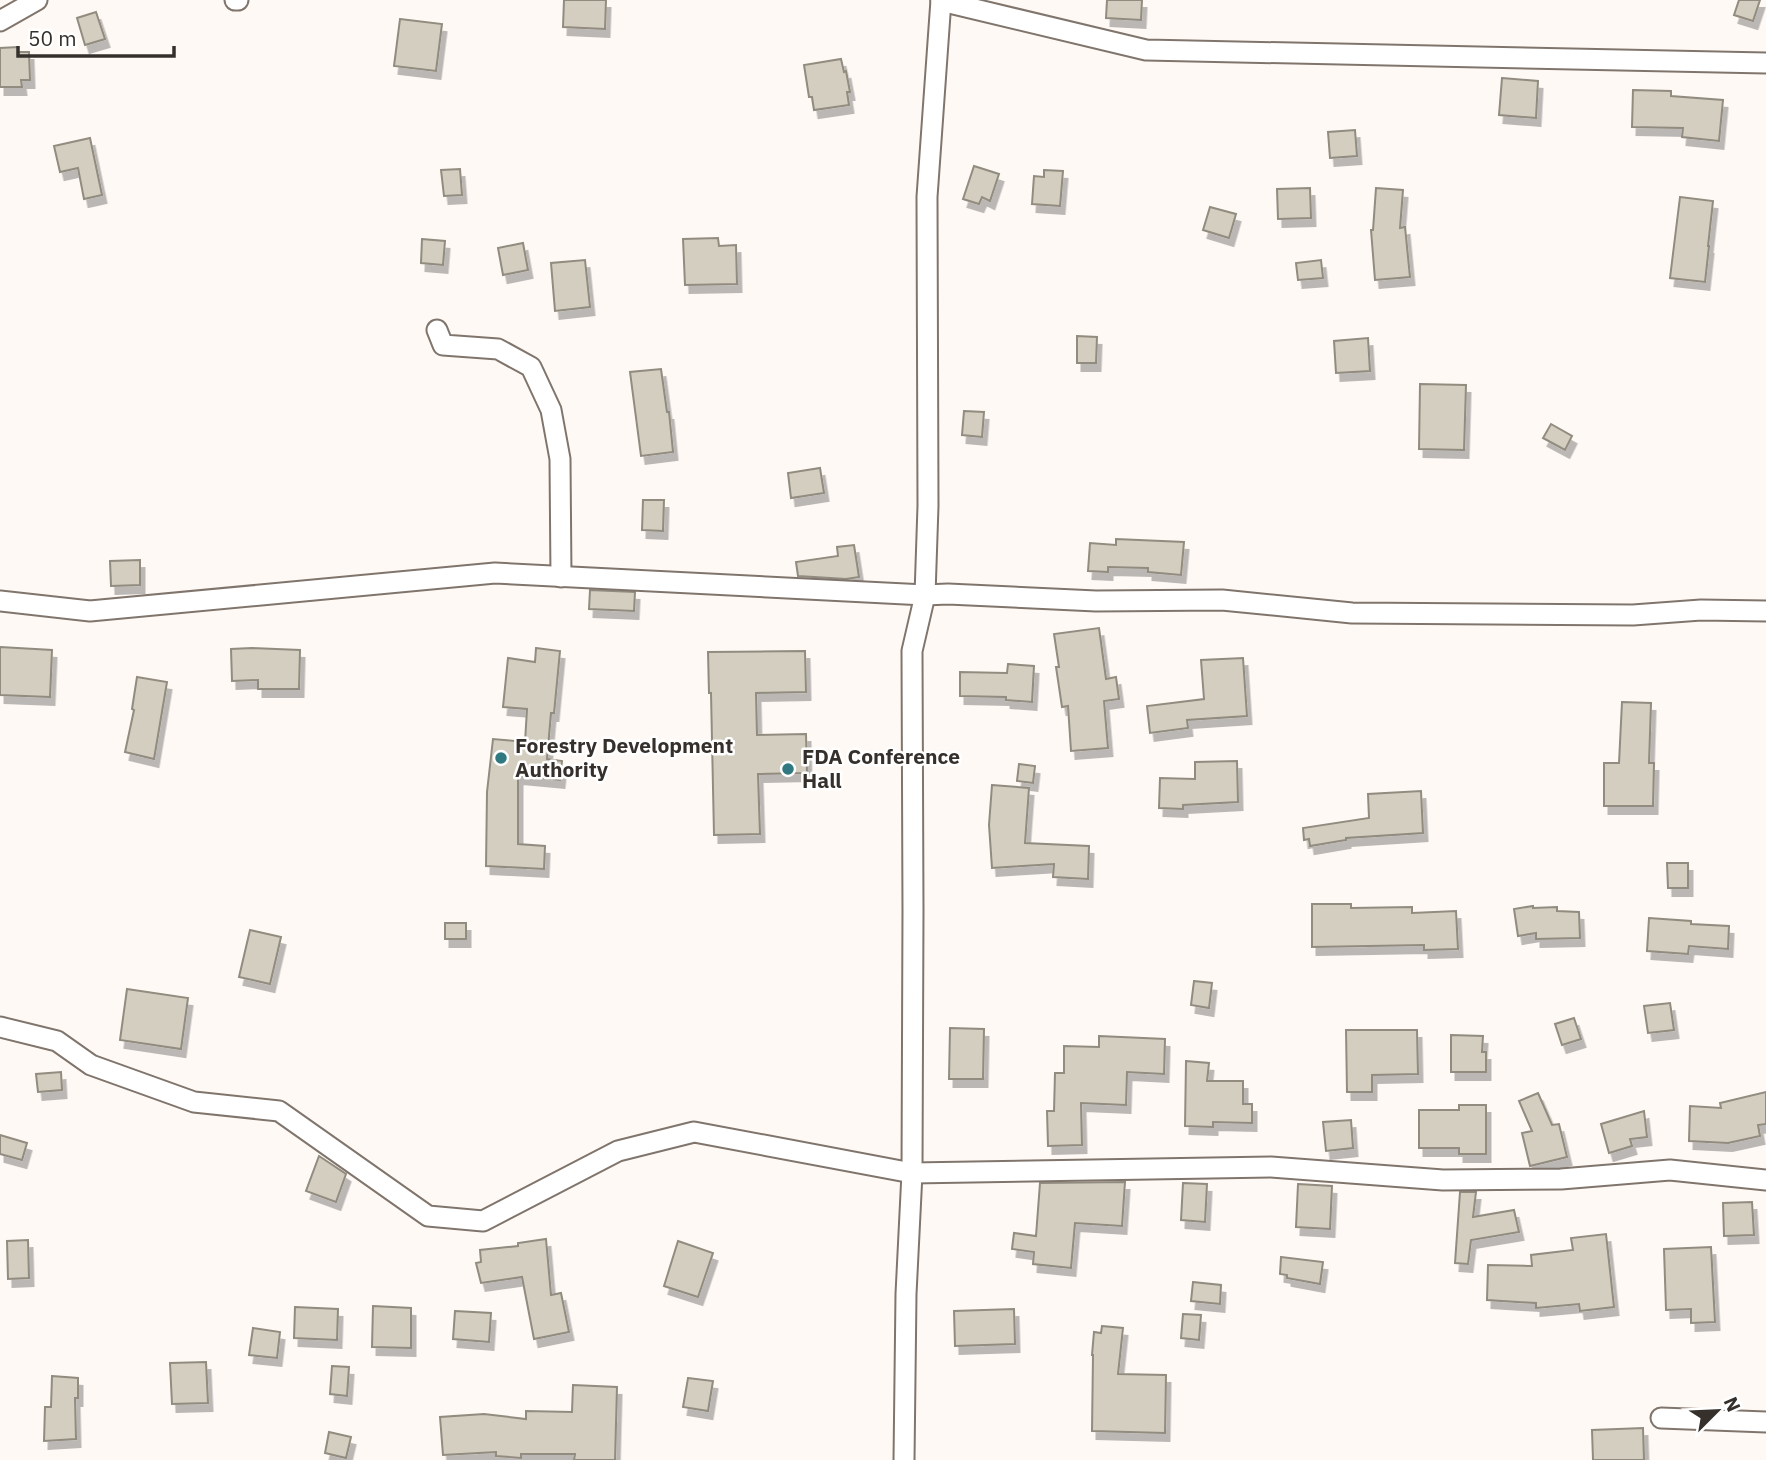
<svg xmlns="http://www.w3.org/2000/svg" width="1766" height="1460" font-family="'IBM Plex Sans',sans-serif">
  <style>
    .building { fill: #d3cec0; stroke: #918c7f; stroke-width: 2; filter: url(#shadow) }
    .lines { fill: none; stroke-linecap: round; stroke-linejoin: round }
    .minor-casing { stroke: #80756c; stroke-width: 23 }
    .minor { stroke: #fff; stroke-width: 19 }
    .poi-dot { fill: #307981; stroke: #fff; stroke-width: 2.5 }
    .labels { text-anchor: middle; stroke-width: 5; stroke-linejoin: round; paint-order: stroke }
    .poi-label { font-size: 21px; font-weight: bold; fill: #35302c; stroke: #fff; text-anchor: start }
  </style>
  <defs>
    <filter id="shadow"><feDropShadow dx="4.5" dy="8" stdDeviation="0" flood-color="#0004"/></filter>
  </defs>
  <rect width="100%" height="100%" fill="#fff9f5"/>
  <g class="building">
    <path d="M564 0H606L605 29 563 27Z"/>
    <path d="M1107 0H1142L1141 20 1106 18Z"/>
    <path d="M1739 0H1760L1753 21 1734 15Z"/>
    <path d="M96 12 105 39 85 45 77 18Z"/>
    <path d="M400 19 442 24 436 71 394 66Z"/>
    <path d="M18 47V52H29L30 80H21L22 87H0V48Z"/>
    <path d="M841 59 844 72 846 71 850 92H847L849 105 814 110 812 97H809L804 65Z"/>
    <path d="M1502 78 1538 81 1536 118 1499 115Z"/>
    <path d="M1633 90 1671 91V96L1723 100 1719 141 1682 137 1683 128 1632 127Z"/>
    <path d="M1355 130 1357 156 1330 158 1328 132Z"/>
    <path d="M90 138 102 195 84 199 78 168 60 172 54 146Z"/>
    <path d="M974 166 999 174 990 201 982 197 979 204 963 199Z"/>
    <path d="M460 169 462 195 444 196 441 170Z"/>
    <path d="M1044 170 1063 171 1060 206 1032 204 1034 176 1044 177Z"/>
    <path d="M1310 188 1311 218 1278 219 1277 189Z"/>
    <path d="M1376 188 1403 190 1400 228 1405 227 1410 277 1375 280 1371 230H1373Z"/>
    <path d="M1680 197 1713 201 1708 246H1709L1705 282 1670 278Z"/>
    <path d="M1210 207 1236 214 1229 238 1203 230Z"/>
    <path d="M718 238 719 246 736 245 737 284 685 285 683 239Z"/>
    <path d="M422 239 445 241 443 265 421 263Z"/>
    <path d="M523 243 528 270 503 275 498 248Z"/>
    <path d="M585 260 590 307 555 311 551 263Z"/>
    <path d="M1321 260 1323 278 1298 280 1296 263Z"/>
    <path d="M1077 336 1097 337 1096 363H1077Z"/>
    <path d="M1368 338 1370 371 1336 373 1334 341Z"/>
    <path d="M661 369 667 412H669L673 452 641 456 630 372Z"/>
    <path d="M1420 384 1466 385 1464 450 1419 449Z"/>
    <path d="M964 411 984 412 982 437 962 435Z"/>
    <path d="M1551 424 1572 436 1565 450 1543 438Z"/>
    <path d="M820 468 824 493 791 498 788 473Z"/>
    <path d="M643 500H664L663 531 642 530Z"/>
    <path d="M1116 539 1184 542 1181 575 1148 572V568L1108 567V572L1088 571 1090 543 1116 545Z"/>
    <path d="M854 545 859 577 846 579 798 576 796 562 838 556 837 547Z"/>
    <path d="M140 560V585L111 586 110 561Z"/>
    <path d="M590 590 635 592 634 611 589 609Z"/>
    <path d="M1099 628 1106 679 1116 677 1119 699 1104 701 1108 748 1071 751 1068 706 1062 707 1056 667H1059L1054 634Z"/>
    <path d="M0 647 52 650 50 697 0 695Z"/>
    <path d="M252 648 300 650 299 689H258V680L232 681 231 649Z"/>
    <path d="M536 648 560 651 554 713H551L547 759 562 761 560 780 518 776V844L545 846 544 869 486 866 487 792 493 739 525 742 527 709 503 707 508 658 535 662Z"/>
    <path d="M805 651 806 692 756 693 757 735 806 734 807 773 758 774 760 834 714 835 711 693H709L708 652Z"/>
    <path d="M1243 658 1247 716 1187 720 1188 728 1150 733 1147 706 1204 699 1201 660Z"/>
    <path d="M1008 664 1034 666 1032 702 1006 700V697L960 696V672L1007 673Z"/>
    <path d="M137 677 167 682 154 759 125 752 134 710 132 709Z"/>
    <path d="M1622 702 1651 703 1649 763H1654L1653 806H1604V763H1619Z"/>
    <path d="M1237 761 1238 802 1183 805V809L1159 808 1160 778 1195 779V762Z"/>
    <path d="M1019 764 1035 766 1033 783 1017 781Z"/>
    <path d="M992 785 1029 788 1025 843 1089 846 1088 879 1053 877 1054 864 992 868 989 825Z"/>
    <path d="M1421 791 1423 833 1346 838V840L1310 846 1309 839 1304 840 1303 828 1369 818 1368 794Z"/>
    <path d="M1667 863H1688V888H1668Z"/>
    <path d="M1312 904H1351V908L1412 907V913L1456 911 1458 949 1424 950V945L1312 947Z"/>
    <path d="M1533 906V908L1557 907V911L1579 912 1580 938 1536 939V933L1518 936 1514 909Z"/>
    <path d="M1649 918 1691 921V924L1729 926 1728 949 1689 946 1688 954 1647 951Z"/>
    <rect x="445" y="923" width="21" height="16"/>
    <path d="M250 930 281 937 270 984 239 977Z"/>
    <path d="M1194 981 1212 983 1209 1008 1191 1005Z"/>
    <path d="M127 989 188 998 181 1049 120 1040Z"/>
    <path d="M1670 1003 1674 1030 1648 1033 1644 1006Z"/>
    <path d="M1574 1018 1581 1039 1562 1045 1555 1024Z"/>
    <path d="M950 1028 984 1029 983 1079H949Z"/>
    <path d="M1346 1030H1417L1418 1074 1372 1075V1092H1347Z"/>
    <path d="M1451 1035 1483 1036 1482 1052H1486V1072H1451Z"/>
    <path d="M1099 1036 1165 1039 1164 1074 1127 1072 1126 1105 1081 1103 1082 1145 1048 1146 1047 1111H1054L1055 1073H1064V1046L1099 1047Z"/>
    <path d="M1186 1061 1209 1063 1207 1081H1243V1104H1252V1123L1213 1122V1127L1185 1126Z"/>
    <path d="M61 1072 62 1090 38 1092 36 1074Z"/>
    <path d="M1766 1092V1124L1758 1125 1760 1136 1728 1143 1689 1141 1690 1106 1721 1108 1720 1103Z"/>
    <path d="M1538 1093 1552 1125 1559 1124 1567 1157 1530 1166 1522 1133 1532 1131 1519 1101Z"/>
    <path d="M1459 1105H1486V1154H1459V1148H1419V1110H1459Z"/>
    <path d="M1644 1111 1647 1137 1630 1139 1632 1146 1609 1153 1601 1124Z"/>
    <path d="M1351 1120 1353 1148 1326 1151 1323 1122Z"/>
    <path d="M0 1135 27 1143 22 1160 0 1154Z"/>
    <path d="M319 1156 346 1174 336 1202 306 1191Z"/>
    <path d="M1125 1182 1122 1226 1075 1223 1071 1268 1033 1264 1034 1252 1012 1249 1014 1233 1036 1236 1040 1183Z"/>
    <path d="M1183 1183 1207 1184 1205 1222 1181 1220Z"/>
    <path d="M1298 1184 1332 1186 1330 1229 1296 1227Z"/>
    <path d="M1460 1192H1476L1473 1217 1514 1210 1519 1232 1471 1240 1468 1264 1455 1263Z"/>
    <path d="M1752 1202 1754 1235 1724 1236 1723 1203Z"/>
    <path d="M1606 1234 1614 1307 1580 1311 1579 1304 1536 1308V1303L1487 1300 1488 1265 1532 1266 1531 1255 1573 1250 1571 1238Z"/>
    <path d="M546 1239 551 1295 561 1293 569 1332 534 1339 522 1277 481 1283 476 1263 481 1262 480 1250 518 1246V1243Z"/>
    <path d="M28 1240 29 1278 8 1279 7 1241Z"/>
    <path d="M678 1241 713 1253 698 1297 664 1286Z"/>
    <path d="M1711 1247 1715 1322 1691 1323V1309L1666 1310 1664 1249Z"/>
    <path d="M1281 1257 1323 1262 1320 1284 1287 1278V1275L1280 1274Z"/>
    <path d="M1193 1282 1221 1285 1220 1304 1191 1301Z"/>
    <path d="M373 1306 411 1308V1348L372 1347Z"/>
    <path d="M295 1307 338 1309 337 1340 294 1338Z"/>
    <path d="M1014 1309 1015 1344 955 1346 954 1311Z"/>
    <path d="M455 1311 491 1313 489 1342 453 1339Z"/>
    <path d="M1183 1314 1201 1315 1199 1340 1181 1338Z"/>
    <path d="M1102 1326 1123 1328 1118 1374 1166 1375 1165 1433 1092 1431 1093 1355H1092L1094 1332 1101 1333Z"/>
    <path d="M253 1328 280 1332 277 1358 249 1355Z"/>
    <path d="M206 1362 208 1403 172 1404 170 1363Z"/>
    <path d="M332 1366 349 1367 347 1396 330 1394Z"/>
    <path d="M52 1376 78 1378V1398H75L76 1439 44 1441 45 1407H51Z"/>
    <path d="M688 1378 713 1381 708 1411 683 1407Z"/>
    <path d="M573 1385 617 1387 615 1460H574L575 1454H521V1458L496 1456V1452L443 1455 440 1417 484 1414 526 1419V1411L572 1412Z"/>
    <path d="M1643 1428 1644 1460H1593L1592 1430Z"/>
    <path d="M329 1432 351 1437 346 1458 325 1453Z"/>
  </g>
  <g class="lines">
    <defs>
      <g id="minor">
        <path d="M235 0H238"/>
        <path d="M941 1 1146 50 1766 63"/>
        <path d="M0 21 37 0"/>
        <path d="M437 330 443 345 498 349 531 367 551 410 560 459 561 577"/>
        <path d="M0 601 90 611 495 573 925 595 948 594 1096 601 1222 600 1352 613 1633 615 1701 610 1766 611"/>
        <path d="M0 1027 57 1041 91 1065 194 1102 279 1111 428 1216 483 1221 618 1151 694 1132 912 1173 1271 1167 1443 1180 1561 1179 1670 1170 1766 1180"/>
        <path d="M1661 1418 1766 1422"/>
        <path d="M904 1460 906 1294 912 1173 913 910 912 651 925 595 928 506 927 197 941 0"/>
      </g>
    </defs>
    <use href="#minor" class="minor-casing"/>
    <use href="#minor" class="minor"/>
  </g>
  <g class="poi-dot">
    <circle cx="501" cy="758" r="7"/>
    <circle cx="788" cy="769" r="7"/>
  </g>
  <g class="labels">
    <g class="poi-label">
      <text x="515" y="753">Forestry Development<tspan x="515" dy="24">Authority</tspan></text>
      <text x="802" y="764">FDA Conference<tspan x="802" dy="24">Hall</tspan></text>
    </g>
  </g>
  <g transform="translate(1717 1411) rotate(66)" stroke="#ffffff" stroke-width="5" paint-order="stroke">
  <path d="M0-5L12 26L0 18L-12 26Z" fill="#35302c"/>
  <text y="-10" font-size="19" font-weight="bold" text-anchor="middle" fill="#35302c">N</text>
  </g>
  <path d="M18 46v10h156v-10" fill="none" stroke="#35302c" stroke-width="3.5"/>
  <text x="28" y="46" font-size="21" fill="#35302c" stroke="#ffffff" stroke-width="5" paint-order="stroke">50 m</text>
</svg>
